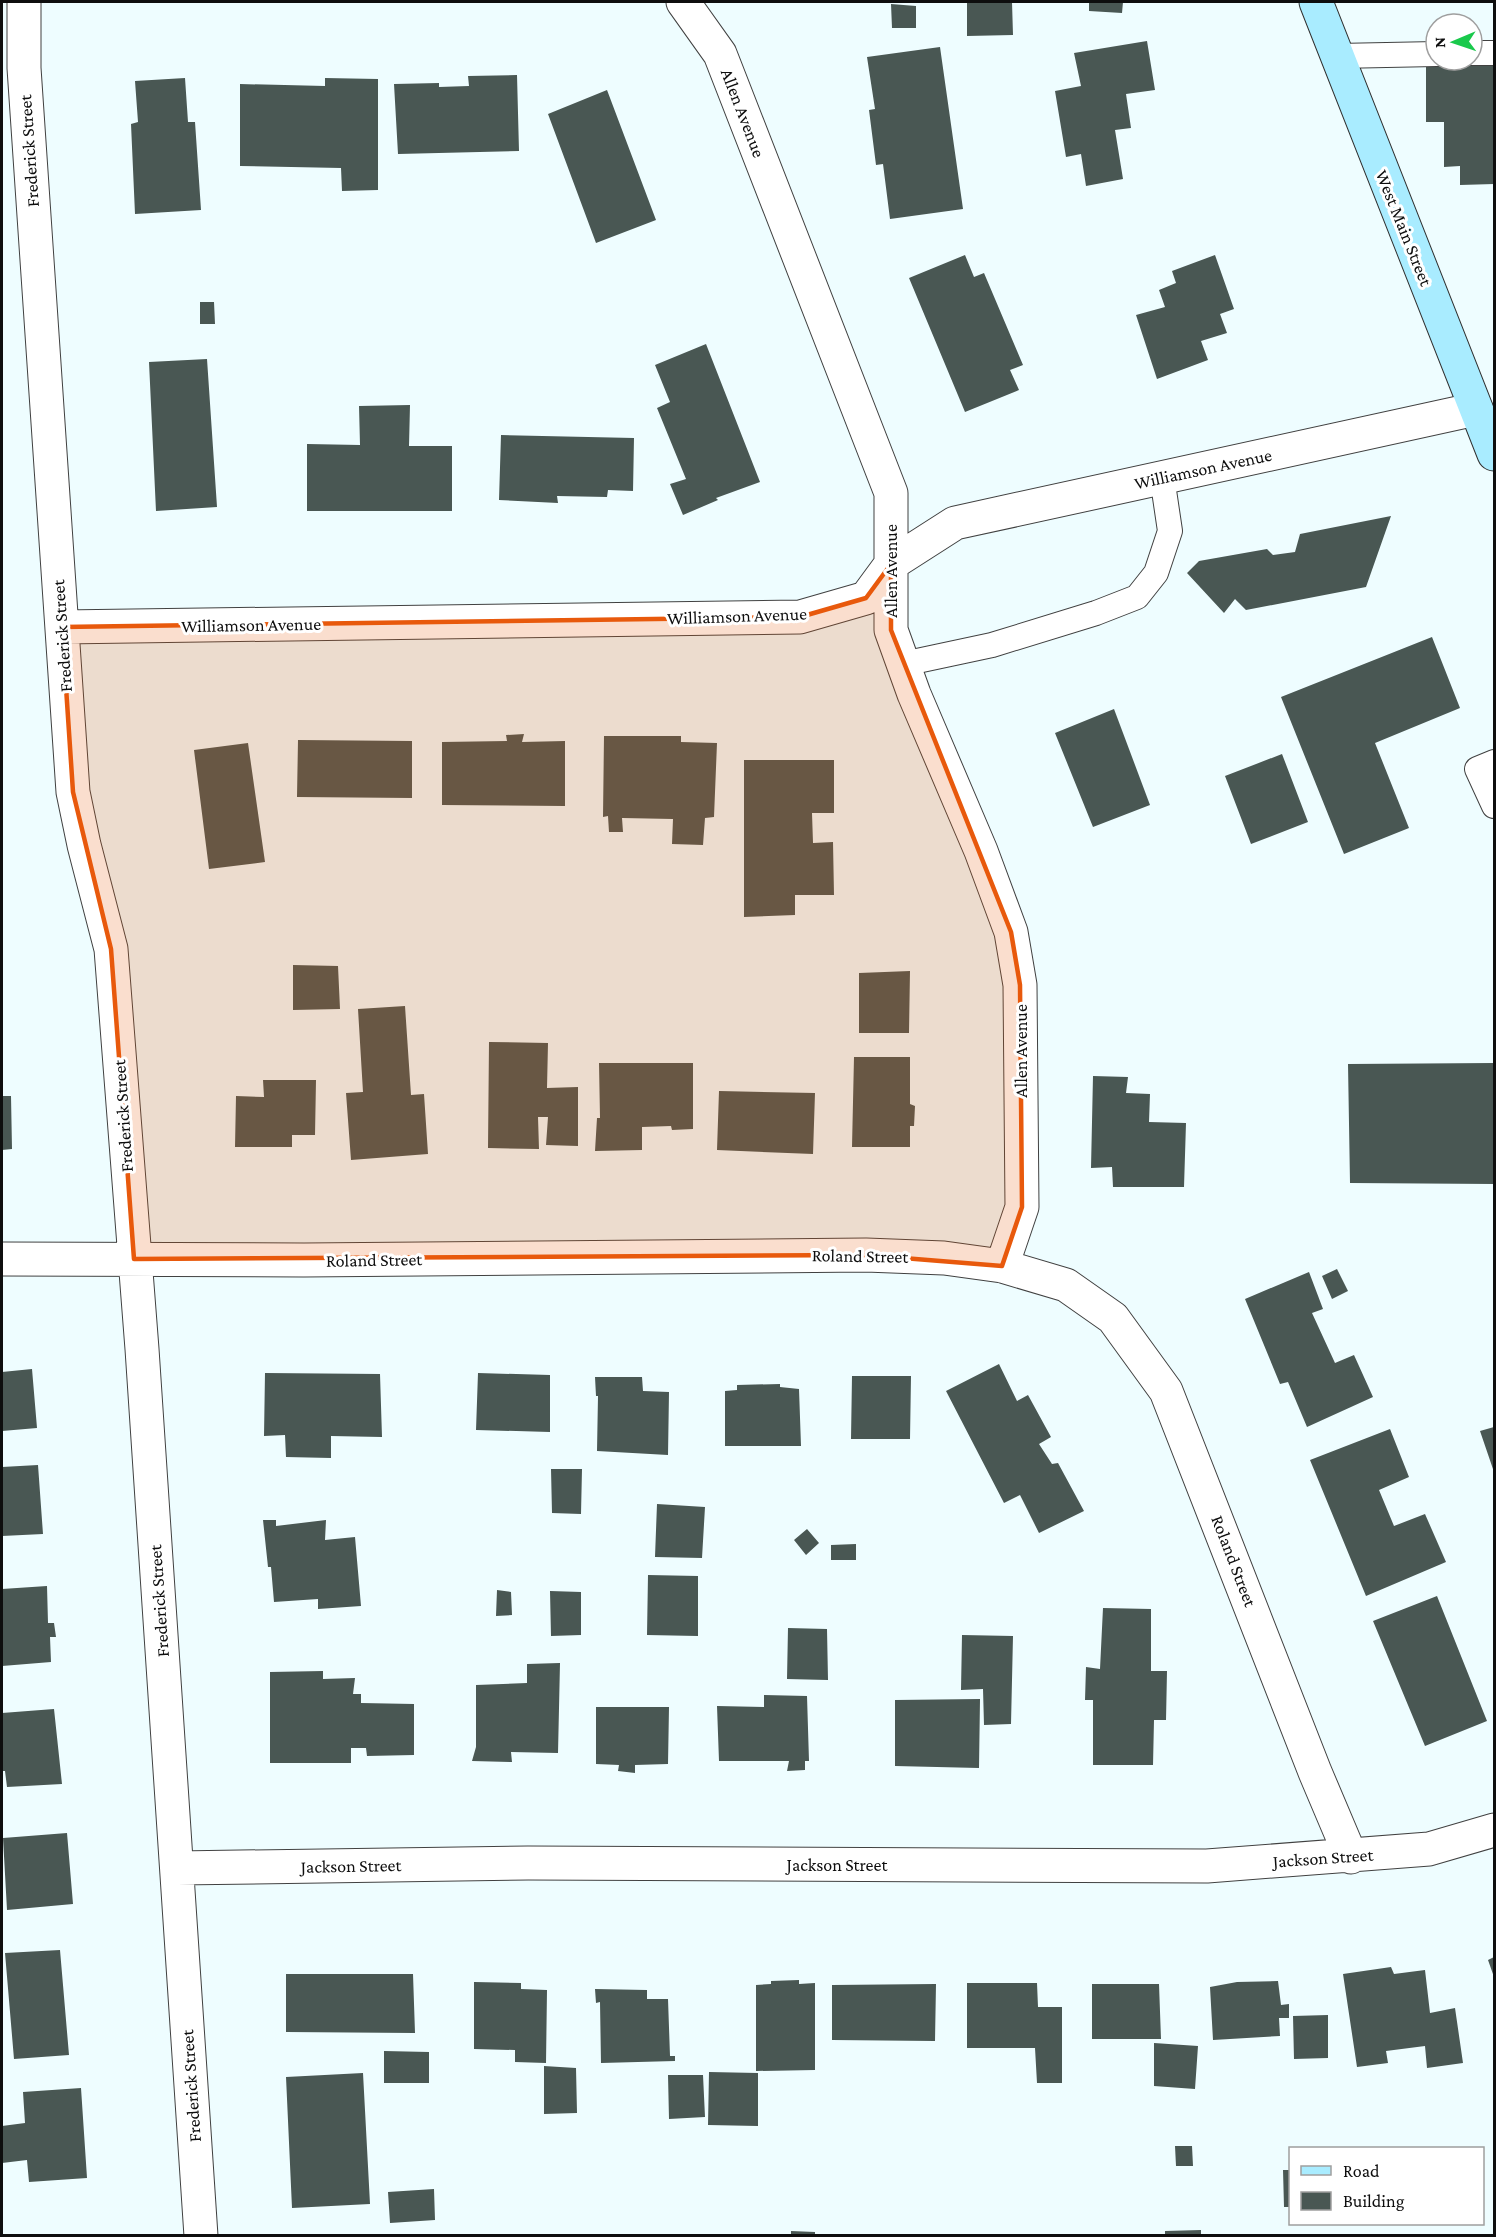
<svg xmlns="http://www.w3.org/2000/svg" width="1496" height="2237" viewBox="0 0 1496 2237" font-family="'Crimson Pro',serif">
	<style>
		.building { fill: #495753 }
		.lines { fill: none; stroke-linecap: round; stroke-linejoin: round }
		.lane-casing { stroke: #414141; stroke-width: 26 }
		.street-casing { stroke: #414141; stroke-width: 35 }
		.secondary-casing { stroke: #303030; stroke-width: 35 }
		.lane { stroke: #fff; stroke-width: 24 }
		.street { stroke: #fff; stroke-width: 33 }
		.secondary { stroke: #a9ecff; stroke-width: 33 }
		.marked { fill: #e8590c; fill-opacity: 0.2; stroke: #e8590c; stroke-width: 4.5; stroke-linejoin: round }
		.labels { text-anchor: middle; stroke-width: 6; stroke-linejoin: round; paint-order: stroke }
		.street-label { font-size: 18px; fill: #0e0e0e; stroke: #fff }
	</style>
	<rect width="100%" height="100%" fill="#eefdff"/>
	<path class="building" d="M967,2h45l1,33 -46,1z
		M1089,2h34l-1,11 -33,-2z
		M891,4l25,2v22h-24z
		M1147,41l8,49 -29,4 5,34 -16,2 8,49 -37,7 -5,-32 -15,3 -11,-66 26,-5 -7,-33z
		M940,47l23,162 -73,10 -7,-55 -7,1 -7,-55 6,-1 -8,-52z
		M1426,59h68v125l-34,1v-19l-16,1v-45h-18z
		M517,75l2,76 -121,3 -4,-70 45,-1v4l30,-1 -1,-10z
		M185,78l3,44h7l6,88 -66,4 -4,-90 7,-2 -3,-41z
		M325,78l53,1v111l-36,1 -1,-23 -101,-2v-82l85,2z
		M607,90l49,130 -60,23 -48,-129z
		M965,255l9,22 10,-4 39,92 -13,5 9,20 -54,22 -56,-134z
		M1215,255l19,54 -14,5 7,19 -26,8 7,19 -51,19 -21,-64 29,-8 -6,-17 17,-7 -4,-12z
		M200,302h14l1,22h-15z
		M706,344l54,138 -44,16 2,2 -35,15 -13,-31 16,-5 -29,-71 13,-6 -15,-37z
		M207,359l10,148 -61,4 -7,-149z
		M410,405l-1,41h43v65h-145v-67l53,1 -1,-39z
		M501,435l133,3 -1,53 -25,-1 -1,7 -50,-1 1,7 -59,-3z
		M1391,516l-25,71 -120,23 -11,-11 -11,14 -37,-40 12,-12 68,-12 6,6 22,-3 5,-18z
		M1432,637l28,71 -85,35 34,85 -65,26 -63,-157z
		M1114,709l36,96 -57,22 -38,-94z
		M524,734l-2,8 43,-1v65l-123,-1v-63l65,-1 -1,-6z
		M604,736h77v6l36,1 -3,74 -9,1 -2,27 -31,-1 1,-25 -51,-1 1,14h-14l-1,-16 -5,1z
		M298,740l114,1v57l-115,-1z
		M248,743l17,119 -56,7 -15,-119z
		M1282,754l26,68 -57,22 -26,-68z
		M744,760h90v53h-22l1,30 20,-1 1,53h-39v20l-51,2z
		M293,965l45,1 2,43 -47,1z
		M910,971l-1,62h-50v-60z
		M405,1006l6,89 13,-1 4,60 -77,6 -5,-67 17,-1 -5,-83z
		M489,1042l59,1 -1,45 31,-1v59l-32,-1 2,-28h-10l1,32 -51,-1z
		M854,1057h56v47l5,2 -1,20h-4v21h-58z
		M599,1063h94v66l-21,1 -1,-4 -29,1v23l-47,1 2,-33h3z
		M1494,1063v121l-144,-1 -2,-119z
		M1093,1076l35,1 -2,16 24,1 -1,28 37,1 -2,64h-71l-1,-20 -21,1z
		M263,1080h53l-1,55h-23v12h-57l1,-51 28,1z
		M719,1091l96,2 -2,61 -96,-4z
		M2,1096h9l1,53 -10,1z
		M1337,1269l11,22 -16,8 -10,-23z
		M1309,1272l14,37 -11,4 23,50 19,-8 19,42 -66,30 -19,-45 -8,2 -35,-85z
		M999,1364l18,37 11,-6 23,42 -12,7 13,20 6,-1 26,48 -45,22 -19,-38 -16,8 -58,-112z
		M32,1369l5,59 -35,3v-59z
		M265,1373l115,1 2,63 -51,-1v22l-45,-1 -1,-22 -21,1z
		M478,1373l72,2v57l-74,-2z
		M852,1376h59l-1,63h-59z
		M595,1377h47l1,14 26,1 -1,63 -71,-4 1,-55h-2z
		M780,1384v3l19,2 2,57h-76v-55l12,-1v-5z
		M1494,1427v45l-14,-41z
		M1390,1429l19,48 -30,13 15,36 31,-12 21,48 -80,34 -56,-136z
		M38,1465l5,69 -41,2v-69z
		M551,1469h31l-1,45 -29,-1z
		M657,1504l48,3 -3,51 -47,-1z
		M263,1520h13v6l50,-6 -1,20 30,-3 6,69 -43,3v-10l-44,3 -3,-35h-3z
		M807,1529l12,14 -13,12 -12,-15z
		M856,1544v16h-25v-15z
		M648,1575l50,1v60l-51,-1z
		M47,1586l1,37h6l2,14h-6l1,25 -49,4v-77z
		M497,1590l14,2 1,23 -16,1z
		M550,1591l31,1v43l-30,1z
		M1437,1596l50,125 -62,25 -52,-125z
		M1103,1608l48,1v62h16l-1,49h-12l-1,45h-60v-65h-8l1,-33 14,2z
		M788,1628l39,1 1,51 -41,-1z
		M962,1635l51,1 -2,88 -27,1 -1,-36 -22,1z
		M560,1663l-2,90 -47,-1 1,10 -40,-1 4,-14v-62l51,-2v-19z
		M323,1671v8l32,-1 -2,16h8v9l53,1v51l-47,1 -1,-8h-15v15h-81v-91z
		M764,1695l43,1 2,65h-4v9l-18,1 2,-10h-70l-2,-55 47,1z
		M980,1699l-1,69 -84,-2v-66z
		M596,1707h73l-1,57 -33,1v8l-17,-2 1,-6 -23,-1z
		M54,1709l8,75 -55,3 -2,-16h-3v-58z
		M67,1833l6,71 -66,6 -4,-72z
		M60,1950l9,105 -55,4 -9,-106z
		M1494,1957v20l-6,-17z
		M1391,1967l3,7 31,-4 5,43 25,-5 8,55 -36,5 -2,-22 -39,5 2,12 -31,4 -14,-93z
		M286,1974h127l2,59 -129,-1z
		M799,1980v4l16,-1v87l-59,1v-86l15,-1v-3z
		M1278,1981l3,24 8,-1v14h-10l1,18 -67,4 -3,-53 27,-5z
		M474,1982l47,1v6l26,1 -1,73 -31,-1v-12l-41,-1z
		M967,1983h70l1,24h24v76h-25l-2,-35h-68z
		M936,1984l-1,57 -103,-1v-55z
		M1092,1984h67l2,55h-69z
		M595,1989l52,1v9h21l2,57h5v5l-74,2 -1,-61 -4,1z
		M1328,2015v43l-34,1 -1,-43z
		M1154,2043l44,3 -3,43 -41,-3z
		M384,2051l45,1v31h-45z
		M544,2066l32,2 1,45 -33,1z
		M709,2072l49,1v53l-50,-1z
		M363,2073l7,131 -78,4 -6,-131z
		M668,2075h35l2,42 -36,2z
		M81,2088l6,90 -58,4 -2,-22 -25,3v-37l23,-3 -2,-31z
		M1175,2146h17l1,20h-17z
		M1283,2170h7v37h-6z
		M434,2189l1,31 -45,3 -2,-31z
		M1201,2230v6h-36v-5z
		M791,2231l24,1v4h-24z"/>
	<g class="lines">
		<g class="lane-casing">
			<path id="lane" d="M1472,53h22
				M1337,56l99,-2
				M903,664l89,-19 104,-32 41,-16 19,-24 14,-42 -8,-54
				M1494,762l-17,7 17,37"/>
		</g>
		<g class="street-casing">
			<path id="street" d="M24,2v66l49,724 11,53 27,104 31,400 59,887
				M683,2l37,52 171,439v137l23,64 67,157 30,81 9,53 2,222 -20,59
				M62,627l738,-10 66,-19 25,-34 64,-41 521,-114
				M2,1259l302,1 562,-5 78,3 58,8 64,19 47,33 53,73 149,381 36,85
				M177,1868l351,-5 679,3 222,-17 65,-19"/>
		</g>
		<g class="secondary-casing">
			<path id="secondary" d="M1316,2l178,452"/>
		</g>
		<use href="#lane" class="lane"/>
		<use href="#street" class="street"/>
		<use href="#secondary" class="secondary"/>
	</g>
	<path class="marked" d="M891,564v66l120,302 9,53 2,222 -20,59 -136,-11 -732,4 -23,-310 -38,-157 -11,-165 738,-10 66,-19z"/>
	<g class="labels">
		<g class="street-label">
			<text transform="translate(743 113) rotate(69)" y="6">Allen Avenue</text>
			<text transform="translate(29 151) rotate(-94)" y="6">Frederick Street</text>
			<text transform="translate(1404 228) rotate(68)" y="6">West Main Street</text>
			<text transform="translate(1203 469) rotate(-12)" y="6">Williamson Avenue</text>
			<text transform="translate(891 571) rotate(-90)" y="6">Allen Avenue</text>
			<text transform="translate(737 616) rotate(-2)" y="6">Williamson Avenue</text>
			<text transform="translate(251 625) rotate(-1)" y="6">Williamson Avenue</text>
			<text transform="translate(62 636) rotate(-94)" y="6">Frederick Street</text>
			<text transform="translate(1021 1051) rotate(-90)" y="6">Allen Avenue</text>
			<text transform="translate(123 1116) rotate(-94)" y="6">Frederick Street</text>
			<text transform="translate(860 1256) rotate(1)" y="6">Roland Street</text>
			<text transform="translate(374 1260) rotate(-1)" y="6">Roland Street</text>
			<text transform="translate(1234 1561) rotate(69)" y="6">Roland Street</text>
			<text transform="translate(159 1601) rotate(-94)" y="6">Frederick Street</text>
			<text transform="translate(1323 1858) rotate(-4)" y="6">Jackson Street</text>
			<text x="837" y="1871">Jackson Street</text>
			<text transform="translate(351 1866) rotate(-1)" y="6">Jackson Street</text>
			<text transform="translate(191 2086) rotate(-94)" y="6">Frederick Street</text>
		</g>
	</g>
	<rect width="1496" height="2237" fill="none" stroke="#0e0e0e" stroke-width="6"/>
	<rect x="1289" y="2147" width="195" height="78" fill="#ffffff" stroke="#9f9f9f" stroke-width="1.5"/>
	<rect x="1301" y="2166" width="30" height="9" fill="#a9ecff" stroke="#9f9f9f" stroke-width="1.5"/>
	<text x="1343" y="2177" font-size="18" fill="#0e0e0e">Road</text>
	<rect x="1301" y="2192" width="30" height="18" fill="#495753" stroke="#9f9f9f" stroke-width="1.5"/>
	<text x="1343" y="2207" font-size="18" fill="#0e0e0e">Building</text>
	<g transform="translate(1454 42) rotate(268)"><circle r="28" fill="#ffffff" stroke="#9f9f9f" stroke-width="1.5"/>
	<path d="M0-4.5L10 22L0 15L-10 22Z" fill="#1ac94c"/>
	<text y="-9" font-size="16" font-weight="bold" text-anchor="middle" fill="#0e0e0e">N</text>
	</g>
</svg>
